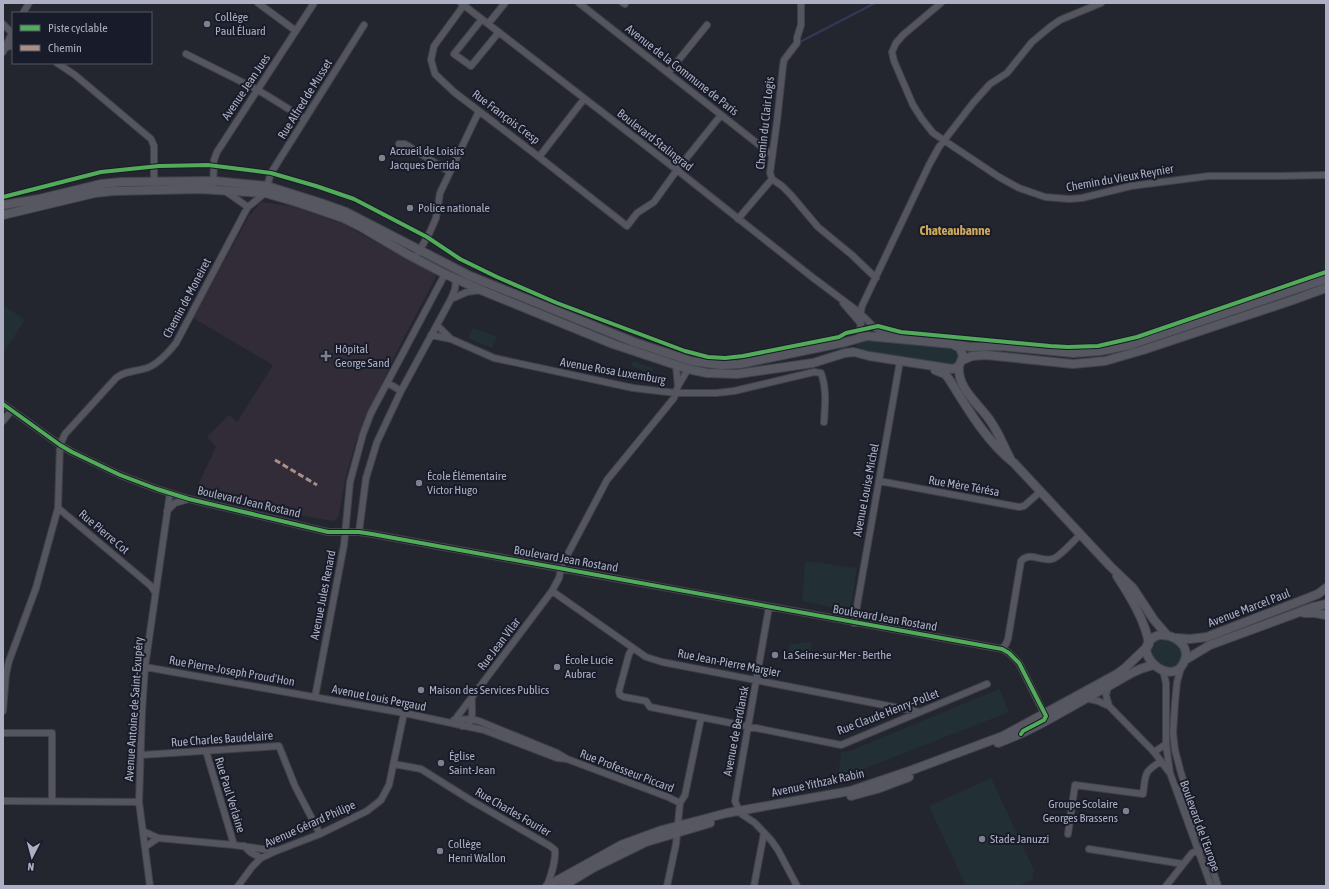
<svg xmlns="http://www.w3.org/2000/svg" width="1329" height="889" viewBox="0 0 1329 889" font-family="'Asap Condensed',sans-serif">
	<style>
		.medical { fill: #312c38 }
		.green { fill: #222f35 }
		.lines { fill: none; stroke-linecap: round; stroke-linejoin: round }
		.stream { stroke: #323858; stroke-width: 2 }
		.minor-casing { stroke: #404149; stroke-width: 8 }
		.major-casing { stroke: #41434c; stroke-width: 10 }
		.minor { stroke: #54555e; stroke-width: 6 }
		.major { stroke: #565760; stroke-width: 8 }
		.quiet { stroke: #ac8f84; stroke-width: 3; stroke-dasharray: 6 3; stroke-linecap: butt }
		.cycleway-casing { stroke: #181b29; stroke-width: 6 }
		.cycleway { stroke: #51ab58; stroke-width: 4 }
		.poi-dot { fill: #7c808f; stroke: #181b29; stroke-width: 1.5 }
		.labels { text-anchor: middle; stroke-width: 4; stroke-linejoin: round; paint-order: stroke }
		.poi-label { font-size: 12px; fill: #acb0c2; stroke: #181b29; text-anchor: start }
		.street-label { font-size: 12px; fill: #acb0c2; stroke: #181b29 }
		.neighbourhood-label { font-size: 13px; font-weight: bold; fill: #cea95b; stroke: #181b29 }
	</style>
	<rect width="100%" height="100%" fill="#24262f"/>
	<path class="medical" d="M261,202l30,4 52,18 92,50 1,3 -36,68 -39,83 -6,16 -10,36 -6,34 -1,4 -5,3 -56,-10 -81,-22 20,-42 -9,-10 22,-22 8,7 36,-57 -80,-47 56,-102z"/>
	<path class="green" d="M3,305l22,15 -22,33z
		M473,328l24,9 -5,11 -24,-10z
		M859,339l98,6 6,15 -16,8 -89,-18 -2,-4z
		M633,361l20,7 -2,5 -20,-7z
		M805,561l52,7 -7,43 -48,-10z
		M1159,635l25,11 -3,22h-23l-10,-22z
		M811,642l1,20 -23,-5v-12z
		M999,689l10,23 -171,67 3,-27 9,-1z
		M991,778l44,94 -3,2 2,5 -16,7h-52l-37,-80z"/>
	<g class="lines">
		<path class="stream" d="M798,43l77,-40"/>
		<g class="minor-casing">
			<path id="minor" d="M258,3l38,28
				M461,3l216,167 135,107 48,36 14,14 7,5 15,3
				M579,3l193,152
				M623,3l2,1
				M801,3v22l-4,13v5l-13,17 -1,6 -6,55 -7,52 2,6 10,7 9,9 27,32 34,28 24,23
				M941,3l-38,32 -7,8 -4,9 2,9 19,44 9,14 11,14 66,44 20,11 26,9 24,2 13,-1 49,-12 78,-10h71l46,-1
				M464,5l-30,41 -3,14 4,14 19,18 85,65 88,69 10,-13 17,-11 23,-32 44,-55
				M23,13l6,-10
				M482,19l-28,35 17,12 28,-34
				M3,24l10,10
				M488,24l17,-21
				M5,48l8,-3
				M3,52l9,-19
				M186,54l72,36 47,29
				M57,63l18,12 76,64 3,7v40
				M668,73l39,-48
				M399,144h6l45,28
				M539,157l45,-58
				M267,186l4,-13 93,-148
				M213,189l1,-29 3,-8 97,-149
				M225,191l23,16
				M738,219l34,-40
				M415,258l14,-24 7,-16 4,-25 39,-82
				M451,299l4,-10 1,-10
				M843,303l18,21
				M437,325l14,14
				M431,335l20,4 43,19 139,30 43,5h40l18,-2 80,-19 7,1c6,16 4,33 3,49
				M859,339c3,-11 0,-22 3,-33l67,-141 10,-18 34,-44 17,-19 17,-11 25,-31 18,-15 10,-7 41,-17
				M388,383l13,8
				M678,386l10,-17
				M3,404l57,41 12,7 48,23 37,14 32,10 139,33h31l13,2 630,115 7,4 10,10 27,54
				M3,421l9,-11
				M879,481l140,26 5,-1 16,-14
				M58,508l93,78 4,6
				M167,511l8,-8 14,-4
				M359,532l7,-54 11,-36 24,-51 50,-92 16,-7 14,-2
				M552,591l94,66 16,5 258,50
				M769,607l-34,194 5,12 15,10 16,17 7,10 19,36
				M854,623l46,-262
				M633,648l-4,6 -10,37 1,4 4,2 22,4 4,6 5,1 186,37 146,-61
				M1002,649l4,-5 2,-5 13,-78c9,-10 20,1 31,-2 7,-1 22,-19 29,-25
				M145,667l259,46 80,17 73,28 10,1
				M1181,668l-4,14 -2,21 -2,30 2,17 6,23 37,113
				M1163,670l3,13v61l4,29 41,113
				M1108,687l-2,8 3,11
				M315,697l29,-152 6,-63 13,-48 8,-21 74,-139
				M1085,698l13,3 11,5 45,46 15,20
				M3,711l3,-37 3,-13 27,-73 22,-80 2,-63 5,-11 51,-56c10,-8 19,-6 31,-10 11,-4 21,-15 29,-25l69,-131 3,-5 17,-14
				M454,720l18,-1 7,2 78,32 10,6 101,38 12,6
				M470,722c4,-6 1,-16 2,-24
				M462,726l-4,-3 -1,-6 95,-126 7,-13 3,-13 45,-85 67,-82 4,-12 -2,-20
				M3,733h49v67
				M206,751l28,94
				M1154,752l12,-8
				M141,755l138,-9 16,40 25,48
				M394,764l27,5 51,32 78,45 5,4c1,12 -4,25 -8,36
				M1179,788l16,43 5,4
				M3,801l136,1
				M143,831l15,7 76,7 42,6
				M1068,834l7,-49 68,9c3,-21 0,-21 18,-33
				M244,846l6,6 11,6
				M145,847l13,-9
				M1089,849l94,15
				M150,886l-11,-84 3,-91 3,-44 25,-174
				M238,886l14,-19 9,-9 15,-7 44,-17 47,-23 14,-11 8,-15 15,-72
				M667,886l9,-42 4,-41 5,-8 16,-77
				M754,886l10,-53
				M1166,886l26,-33 8,-3"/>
		</g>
		<g class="major-casing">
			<path id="major" d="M3,205l36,-6 62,-15 21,-2 92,-1 53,5 54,17 25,9 124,64 164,66 57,19 30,4 19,-1 106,-22 21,-6 85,8 8,4 3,8 -4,10 -6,3 -84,-13 -15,-4 -9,1 -32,10 -76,11 -30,-1 -19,-4 -75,-25 -132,-54 -36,-16 -38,-20 -46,-27 -18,-9 -47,-16 -31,-9 -65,-4 -87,2 -18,2 -92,22
				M957,345l14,2 30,-1 72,7 27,-2 30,-6 196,-66
				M963,360l9,-4 14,-1 87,9 32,-3 38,-11 150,-50 33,-12
				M959,366c-2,22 18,36 30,53 9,12 14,26 21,39
				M935,370l10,4 4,5c19,30 37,62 65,84l96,103 23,22 21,32 13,15
				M1117,576c13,20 28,44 32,68
				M1304,613h11l11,2
				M1159,635c16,-1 34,12 24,29 -14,25 -58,-17 -24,-29z
				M1177,638l13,1 17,-2 101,-39 10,-4 8,-6
				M1185,660l25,-15 103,-38 13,-3
				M998,743c39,-14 73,-37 109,-56 15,-8 30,-19 47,-22
				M851,796l26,-7 32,-12
				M547,886l74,-41 41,-15 65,-17 123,-22 62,-21 91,-34 114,-62 8,-6 23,-22
				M563,886l30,-18 53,-26 64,-19"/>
		</g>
		<use href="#minor" class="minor"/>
		<use href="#major" class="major"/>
		<path class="quiet" d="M275,460l42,25"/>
		<g class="cycleway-casing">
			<path id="cycleway" d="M3,197l98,-25 58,-6 49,-1 63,8 45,13 38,13 73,38 33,22 37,18 60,26 128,48 23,6 17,1 18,-2 96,-19 7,-4 32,-7 23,6 149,14 18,1 30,-1 39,-9 189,-65
				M3,404l57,41 12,7 48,23 37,14 32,10 139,33h31l13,2 630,115 7,4 10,10 27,53 -2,4 -21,11 -2,3"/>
		</g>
		<use href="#cycleway" class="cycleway"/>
	</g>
	<g class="poi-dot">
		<circle cx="207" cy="24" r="4"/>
		<circle cx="382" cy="158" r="4"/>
		<circle cx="410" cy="208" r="4"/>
		<path d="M324 350h4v4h4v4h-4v4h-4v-4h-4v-4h4z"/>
		<circle cx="419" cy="483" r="4"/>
		<circle cx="775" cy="655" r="4"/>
		<circle cx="557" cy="667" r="4"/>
		<circle cx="421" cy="690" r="4"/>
		<circle cx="441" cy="763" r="4"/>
		<circle cx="1126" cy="811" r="4"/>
		<circle cx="982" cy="839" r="4"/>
		<circle cx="440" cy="851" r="4"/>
	</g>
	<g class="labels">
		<g class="poi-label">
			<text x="215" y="21">Collège<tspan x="215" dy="14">Paul Éluard</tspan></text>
			<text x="390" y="155">Accueil de Loisirs<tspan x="390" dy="14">Jacques Derrida</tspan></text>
			<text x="418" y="212">Police nationale</text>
			<text x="335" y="353">Hôpital<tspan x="335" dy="14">George Sand</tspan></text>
			<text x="427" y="480">École Élémentaire<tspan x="427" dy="14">Victor Hugo</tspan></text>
			<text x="783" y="659">La Seine-sur-Mer - Berthe</text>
			<text x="565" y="664">École Lucie<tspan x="565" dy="14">Aubrac</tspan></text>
			<text x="429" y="694">Maison des Services Publics</text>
			<text x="449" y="760">Église<tspan x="449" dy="14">Saint-Jean</tspan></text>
			<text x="1118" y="808" text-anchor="end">Groupe Scolaire<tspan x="1118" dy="14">Georges Brassens</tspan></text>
			<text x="990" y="843">Stade Januzzi</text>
			<text x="448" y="848">Collège<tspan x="448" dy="14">Henri Wallon</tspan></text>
		</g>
		<g class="street-label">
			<text transform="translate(682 70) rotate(38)" y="4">Avenue de la Commune de Paris</text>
			<text transform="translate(246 87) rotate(-56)" y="4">Avenue Jean Jues</text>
			<text transform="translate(305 99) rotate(-58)" y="4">Rue Alfred de Musset</text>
			<text transform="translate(506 117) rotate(37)" y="4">Rue François Cresp</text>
			<text transform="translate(765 123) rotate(-84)" y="4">Chemin du Clair Logis</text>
			<text transform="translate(655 140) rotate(38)" y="4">Boulevard Stalingrad</text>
			<text transform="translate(1120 178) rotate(-10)" y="4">Chemin du Vieux Reynier</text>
			<text transform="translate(187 298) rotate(-62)" y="4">Chemin de Moneiret</text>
			<text transform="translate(613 371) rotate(10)" y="4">Avenue Rosa Luxemburg</text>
			<text transform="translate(964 486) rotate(10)" y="4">Rue Mère Térésa</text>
			<text transform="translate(866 490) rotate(-79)" y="4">Avenue Louise Michel</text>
			<text transform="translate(249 502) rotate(13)" y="4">Boulevard Jean Rostand</text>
			<text transform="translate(104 532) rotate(40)" y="4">Rue Pierre Cot</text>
			<text transform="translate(566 559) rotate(10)" y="4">Boulevard Jean Rostand</text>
			<text transform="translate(323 595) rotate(-79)" y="4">Avenue Jules Renard</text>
			<text transform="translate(1249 608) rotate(-21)" y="4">Avenue Marcel Paul</text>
			<text transform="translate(885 618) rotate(10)" y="4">Boulevard Jean Rostand</text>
			<text transform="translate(499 644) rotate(-53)" y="4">Rue Jean Vilar</text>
			<text transform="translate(729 663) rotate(11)" y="4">Rue Jean-Pierre Margier</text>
			<text transform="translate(232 671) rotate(10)" y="4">Rue Pierre-Joseph Proud'Hon</text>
			<text transform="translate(379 698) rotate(11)" y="4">Avenue Louis Pergaud</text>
			<text transform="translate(134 709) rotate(-86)" y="4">Avenue Antoine de Saint-Exupéry</text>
			<text transform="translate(888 712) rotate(-21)" y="4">Rue Claude Henry-Pollet</text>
			<text transform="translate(736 731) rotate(-79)" y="4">Avenue de Berdiansk</text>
			<text transform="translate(222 739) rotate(-4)" y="4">Rue Charles Baudelaire</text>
			<text transform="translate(627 771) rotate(21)" y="4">Rue Professeur Piccard</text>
			<text transform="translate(818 783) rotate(-12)" y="4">Avenue Yithzak Rabin</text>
			<text transform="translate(230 795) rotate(73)" y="4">Rue Paul Verlaine</text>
			<text transform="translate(513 812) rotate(30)" y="4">Rue Charles Fourier</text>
			<text transform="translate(310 824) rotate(-24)" y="4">Avenue Gérard Philipe</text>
			<text transform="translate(1200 826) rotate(70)" y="4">Boulevard de l'Europe</text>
		</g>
		<g class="neighbourhood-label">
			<text x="955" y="235">Chateaubanne</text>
		</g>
	</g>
	<rect width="1329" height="889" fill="none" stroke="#acb0c2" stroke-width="8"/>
	<rect x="12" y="12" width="140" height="52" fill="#181b29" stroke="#535766"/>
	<rect x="20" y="25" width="20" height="6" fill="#51ab58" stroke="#535766"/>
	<text x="48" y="32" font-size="12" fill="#acb0c2">Piste cyclable</text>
	<rect x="20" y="45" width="20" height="6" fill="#ac8f84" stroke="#535766"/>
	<text x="48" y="52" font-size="12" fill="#acb0c2">Chemin</text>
	<g transform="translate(32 857) rotate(186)" stroke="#181b29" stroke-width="3" paint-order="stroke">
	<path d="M0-3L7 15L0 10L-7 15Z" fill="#acb0c2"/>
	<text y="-6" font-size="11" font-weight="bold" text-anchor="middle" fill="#acb0c2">N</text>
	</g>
</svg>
